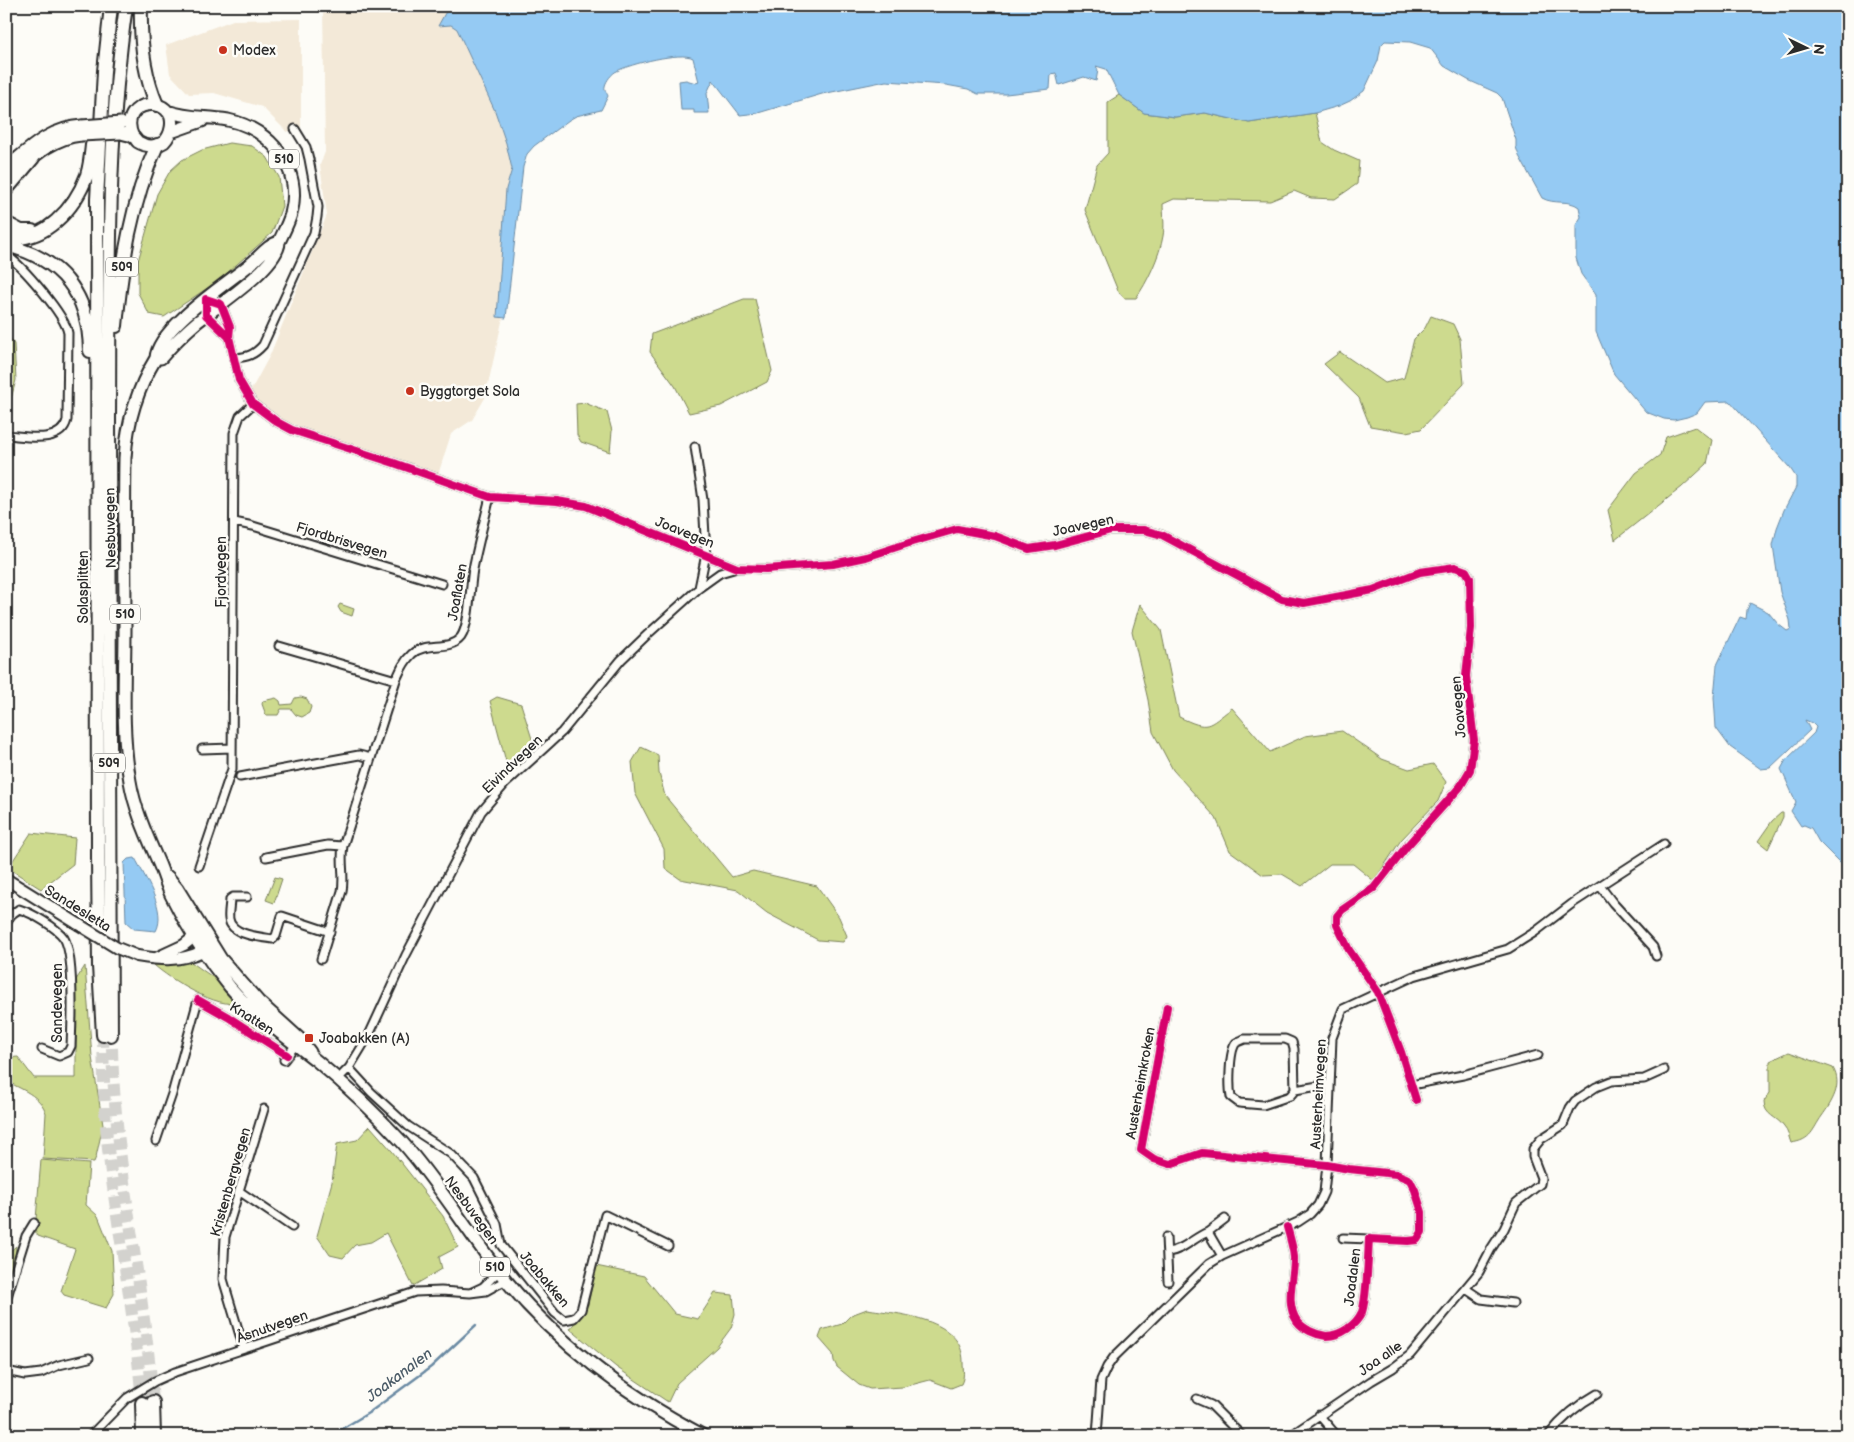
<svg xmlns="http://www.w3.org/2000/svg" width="1854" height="1442" viewBox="0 0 1854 1442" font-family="'Balsamiq Sans',sans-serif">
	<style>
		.built { fill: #f3e9d8 }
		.green { fill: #cdda8e; stroke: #7c825c }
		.water { fill: #95caf3; stroke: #6b8aa3 }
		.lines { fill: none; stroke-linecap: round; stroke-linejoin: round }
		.stream { stroke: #6b8aa3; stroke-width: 2.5 }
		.highway-tunnel { stroke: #d3d2ce; stroke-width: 12; stroke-dasharray: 12 6; stroke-linecap: butt }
		.street-casing { stroke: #2b2b2b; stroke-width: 11 }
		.secondary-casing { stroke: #2b2b2b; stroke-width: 14 }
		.primary-casing { stroke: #2b2b2b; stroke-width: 15 }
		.highway-casing { stroke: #2b2b2b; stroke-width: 16 }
		.street { stroke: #fdfcf7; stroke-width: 7 }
		.secondary { stroke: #fdfcf7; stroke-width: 10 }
		.primary { stroke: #fdfcf7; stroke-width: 11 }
		.highway { stroke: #fdfcf7; stroke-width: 12 }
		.secondary-bridge-casing { stroke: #2b2b2b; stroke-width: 14; stroke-linecap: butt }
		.primary-bridge-casing { stroke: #2b2b2b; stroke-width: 15; stroke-linecap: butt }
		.secondary-bridge { stroke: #fdfcf7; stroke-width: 10 }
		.primary-bridge { stroke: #fdfcf7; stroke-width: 11 }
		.cycleway-casing { stroke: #fdfcf7; stroke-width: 11 }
		.cycleway { stroke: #d6006c; stroke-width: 8 }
		.poi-dot { fill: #c8321e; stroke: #fdfcf7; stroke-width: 2 }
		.labels { text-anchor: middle; stroke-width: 5; stroke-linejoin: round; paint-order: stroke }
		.shield { fill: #fdfcf7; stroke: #6a6a68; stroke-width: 1 }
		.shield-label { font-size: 12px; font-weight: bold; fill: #2b2b2b }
		.poi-label { font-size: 14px; fill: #2b2b2b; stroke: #fdfcf7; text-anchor: start }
		.street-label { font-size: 14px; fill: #2b2b2b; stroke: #fdfcf7 }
		.water-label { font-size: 15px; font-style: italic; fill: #4b5b67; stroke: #fdfcf7 }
	</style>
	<rect width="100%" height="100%" fill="#fdfcf7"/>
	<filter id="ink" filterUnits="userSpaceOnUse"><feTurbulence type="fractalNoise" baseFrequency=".02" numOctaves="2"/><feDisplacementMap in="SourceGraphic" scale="10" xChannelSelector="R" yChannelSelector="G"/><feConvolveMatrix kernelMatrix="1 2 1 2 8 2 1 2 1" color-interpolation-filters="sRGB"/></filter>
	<g filter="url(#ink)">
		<path class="built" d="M323,6h126l-10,20 12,-1 6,4 38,82 11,32 6,26 -6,20 -7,101 -1,27h5l-18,81 -13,22 -21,14 -14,44 -194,-73 27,-50 57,-140 -7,-50 5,-13z
			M301,19v108l-14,5 -25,-25 -48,-14 -25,1 -19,-20 -4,-29 67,-25z"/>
		<path class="green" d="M1119,95l25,18 31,4 30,-4 44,10 66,-10 7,29 12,8 25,11 -2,23 -22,15 -24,-1 -17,-7 -24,10 -96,-2 -11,5c0,10 2,22 0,32 -3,19 -16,47 -27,62h-12l-6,-7 -33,-81 12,-45 11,-12v-51z
			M229,143l23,3 15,11 12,20 3,29 -10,27 -54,48 -54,36 -15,-3 -11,-21v-32l19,-67 13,-23 12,-11 20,-10z
			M744,299h11l17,72 -5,11 -46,24 -32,7 -14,-27 -25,-34 2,-18z
			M1431,316l22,8 7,15 4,45 -43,45 -15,3 -36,-6 -11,-28 -35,-34 16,-12 45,31 19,-5 10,-39 11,-11z
			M6,332l8,12 2,36 -7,26 -3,2z
			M585,403l22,9 5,19 -2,21 -29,-10 -4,-7 -1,-31z
			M1695,427l17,13 -5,24 -25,23 -67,53 -7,-30 28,-37 24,-18 6,-18z
			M340,604l14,5 -2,7 -11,-4 -3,-5z
			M1140,604l21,26 18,87c30,14 28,10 53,-9l38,44 35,-16 37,-5 40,28 27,10 24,-5 13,18 -8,19 -37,39 -27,41 -21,-17h-23l-28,22 -20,-12 -19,1 -33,-24 -14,-33 -43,-48 -20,-38 -5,-32 -16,-69z
			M301,697l6,2 4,8 -2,6 -7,4 -6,-2 -5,-6h-10l-3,6h-12l-4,-11 1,-3 13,-3 4,3 1,4 11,-1 3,-6z
			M497,697l24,7 12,38 -3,15 -21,16 -19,-72z
			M641,747l17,8 1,18 6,23 67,81 21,-6 64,15 22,31 8,19 -4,6 -25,-2 -51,-27 -29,-23 -58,-11 -15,-11 -1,-19 -29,-56 -3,-31z
			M1781,813h2v4l-15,32 -10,-8 14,-20z
			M31,833l44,5 -2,26 -32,25 -33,-21z
			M275,877l7,2 -8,24 -8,-3z
			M191,962l30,21 18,19c-19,9 -71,-24 -85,-37h15z
			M85,966l7,91 11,68 -7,32 -2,5 -51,-3 3,-46c-5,-17 -25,-24 -40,-32v-23l12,-1 16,21h42v-63l-2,-32z
			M236,1018l12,2 8,6 -1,2 4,4 2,-2 14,13z
			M1789,1052l44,16c10,17 -1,34 -11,48 -10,14 -10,24 -31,27 -2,-5 -3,-12 -7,-16 -7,-11 -20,-11 -20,-26l6,-8v-32z
			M370,1126l22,25 51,65 15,31 -19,10 3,12 -29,17 -27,-53 -15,9 -16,3 -12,13 -13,-3 -13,-19 15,-54 5,-38 20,-4z
			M41,1160l48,4 -3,41 12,11 14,35 2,43 -8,14 -42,-13 -3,-4 14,-42 -37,-13 -3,-5z
			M16,1246l-2,23 -8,24v-38z
			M596,1266l48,10 31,38 23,5 17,-26 18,2 2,19 -4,14 -14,19 -40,36 -9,19 -52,-35 -46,-38 18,-24z
			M867,1309c32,5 96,9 96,53 0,9 2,14 -2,22l-10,4 -21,-8 -27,7 -33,2 -11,-4 -22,-18 -3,-6 -1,-7 -14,-16 3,-8 20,-6 9,-9z"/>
		<path class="water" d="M449,6h1399v865l-29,-29 -8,-14 -7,-3 -3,1 -10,-15 5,-9 -15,-33 5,-9 28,-27 2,-6 -4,-4 -7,-3 5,10 -40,38 -9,1 -31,-22 -14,-19 -2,-31 3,-32 23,-48 6,2 1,-9 3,-7 18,9 10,12 9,7 4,-2 -1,-9 -10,-28 -7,-47 4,-17 7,-18 12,-23v-10l-6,-9 -60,-67 -25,1 -8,11 -10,4 -13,3 -10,-1 -18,-7 -32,-38 -18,-42v-37l-15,-21 -5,-16v-33l5,-8 -2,-10c-10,-8 -25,-2 -37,-9l-23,-42 -3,-9v-7l-14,-42 -5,-5 -29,-13 -24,-14 -14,-18 -20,-6 -25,-1 -4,4 -3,16 -14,30 -14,10 -11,5 -24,7 -66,10 -44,-10 -30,4 -31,-4 -25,-18 -13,-26 -10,-3 2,4 -2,11 -12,-4 -25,8 -3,-12 -5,1 -1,15 -44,5h-28l-10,-5 -22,-4 -60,-4 -64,13 -64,19 -18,2 -27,-35 -6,13 2,20h-15v-3h-13l-2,-29 7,-1 10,3 3,-1 -6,-24c-12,-7 -63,6 -76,13 -5,2 -11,10 -12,15 -1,4 2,7 3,10l-7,14 -25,6 -7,4 -35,26 -7,8 -4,13 -17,151 -9,-1 9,-128 6,-20 -6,-26 -11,-32 -38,-82 -6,-4 -13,1z
			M135,858c10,19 32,53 21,73l-22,-2 -8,-7 -2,-59 4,-4z"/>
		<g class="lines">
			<path class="stream" d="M330,1436l40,-24 61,-45 45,-42"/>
			<path class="highway-tunnel" d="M103,1035c1,43 1,87 7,130 10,80 26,158 32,238
				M112,1048c3,119 32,236 41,354"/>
			<g class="street-casing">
				<path id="street" d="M6,255c16,10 59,60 62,78l-1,87c-6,25 -42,16 -61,15
					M229,337l-23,-22v-16l15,5 9,23 -1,10 10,43 14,24 24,18 15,8 102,33 96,34 67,4 29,5 151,62 29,1 67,-5 33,-7 46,-15 45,-13 38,7 34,13 26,-4 56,-15h33l18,5 120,64 22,4 69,-13 47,-18 35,-5 11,4 4,7 1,50 -5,48 8,64 -4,30 -10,17 -53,59 -33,42 -32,22 -5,6v9l12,25 29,42 23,60 15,48
					M234,358c14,-1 20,-3 29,-13l51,-112 3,-16 1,-10 -9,-48 -3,-12 -11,-18
					M695,447l8,53 3,54 -7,34
					M234,522l19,4 189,58
					M279,646l117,34
					M202,749l30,-1
					M240,777l119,-22 12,3
					M266,857l62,-12 15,1
					M199,866l33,-97 2,-336 6,-17 13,-12
					M1600,886l13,17 40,44 3,9
					M247,897h-14l-3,2c0,6 -2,14 -1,20 2,16 31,18 44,20l3,-3 6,-20 48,16
					M6,922l6,-8 7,-5c13,4 37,18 45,29 11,18 8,85 7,108l-3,6 -9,4 -17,-7
					M321,959l21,-68c3,-15 -2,-29 1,-45l53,-166c4,-9 8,-19 16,-26 14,-13 37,-2 49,-17 9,-13 9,-52 12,-68 5,-24 11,-48 17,-72
					M1167,1007l-26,143 13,9 16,5 32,-11 125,12 22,4 47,5 10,4 4,2 5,10 7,22v20l-5,8 -9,1 -39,-2c-1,17 -2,58 -7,73 -6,13 -21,24 -36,24 -10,-1 -23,-7 -29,-15 -13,-19 -2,-44 -3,-64 -1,-10 -4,-20 -7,-30
					M1244,1039h41l7,3 2,7 1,41 -5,6 -27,9 -24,-2 -8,-6c-2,-11 -2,-46 5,-54 1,-1 7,-3 8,-4z
					M284,1060l14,-18
					M349,1068l22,24 37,34 43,28 23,24 23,46 4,21 54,68 9,7 10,-2 7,-8 24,-95 63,31
					M337,1080l12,-12 20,-33 37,-80 75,-143 24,-28 57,-52 59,-72 27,-26 51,-46 21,-15 17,-5
					M1411,1085l52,-10 75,-20
					M1295,1090l35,-6
					M156,1141l16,-47 26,-94 30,17 59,38
					M239,1191l53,36
					M1208,1232l17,-13
					M1166,1237l2,44
					M1343,1238l26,1
					M1168,1252c16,-2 25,-14 40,-20l14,24
					M499,1271l-16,16 -13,6 16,-2 20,-11
					M1466,1289l15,10 32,4
					M6,1300l20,-64 8,-13
					M244,1349l-21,-70 2,-42 39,-128
					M6,1371l19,4 16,-2 18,-8 30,-7
					M1197,1399l14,6 31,31
					M1319,1415l18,21
					M90,1436l37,-38 28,-17 20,-9 240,-80 26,-1 29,2
					M1097,1436l4,-56 6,-13 7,-10 95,-93 13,-8 76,-34 12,-8 8,-9 6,-13 3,-27 5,-127 11,-29 71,-33 94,-27 27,-17 38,-29 91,-59
					M1290,1436l81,-55 22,-13 17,-13 69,-83 12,-23 13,-20 12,-26 24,-19 1,-6 -8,-21v-8l8,-10 22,-14 7,-17 5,-7 21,-14 15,-6 33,-2 20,-9
					M1548,1436c15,-19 29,-31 49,-42"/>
			</g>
			<g class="secondary-casing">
				<path id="secondary" d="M6,879l72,45
					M137,956c25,4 42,6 66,-5l4,-13 -13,-1 -10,8 -28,13"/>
			</g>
			<g class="primary-casing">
				<path id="primary" d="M171,132l31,-11
					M121,133c4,1 8,2 11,3 4,2 3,3 6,6 8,5 18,5 26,0 4,-4 6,-8 7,-14 7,-35 -56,-30 -38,9
					M6,168c24,-20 44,-40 76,-42
					M6,180c23,-19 44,-42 75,-45
					M279,242c0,24 -63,65 -82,80 -13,11 -25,23 -36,36h-5c-19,31 -29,64 -31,100 -1,57 0,114 0,171 0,50 -4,102 5,152 5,30 18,57 30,85 4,10 7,20 11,29 16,33 36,64 59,92 25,29 58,51 88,75 29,24 58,52 84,80 35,39 62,85 95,127 55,71 127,125 207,167
					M156,358c1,-29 70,-74 92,-92 10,-7 19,-21 31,-24 4,-9 9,-18 12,-28 12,-45 -20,-85 -63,-94 -22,-4 -38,-1 -61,-9
					M168,877l9,11 44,71 37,42 42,38 10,13"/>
			</g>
			<g class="highway-casing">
				<path id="highway" d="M141,6c-1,33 3,69 16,99
					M6,190l27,-32
					M6,223l15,8h11
					M6,237c38,7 69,-29 81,-62 3,-9 4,-20 5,-30
					M6,245c56,14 83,49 84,106
					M116,326c6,-63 15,-123 41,-181
					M103,1035l-4,-69 -1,-109 -1,-658 7,-128 7,-65
					M111,1035c-2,-205 -3,-410 -2,-616 1,-138 -3,-276 17,-413
					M153,1402l1,34
					M142,1403l1,33"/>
			</g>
			<use href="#street" class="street"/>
			<use href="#secondary" class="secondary"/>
			<use href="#primary" class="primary"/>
			<use href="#highway" class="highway"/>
			<g class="secondary-bridge-casing">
				<path id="secondary-bridge" d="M78,924l39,24 20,8"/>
			</g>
			<g class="primary-bridge-casing">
				<path id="primary-bridge" d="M82,126l39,-3
					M81,135l40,-2"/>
			</g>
			<use href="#secondary-bridge" class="secondary-bridge"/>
			<use href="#primary-bridge" class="primary-bridge"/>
			<g class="cycleway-casing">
				<path id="cycleway" d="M229,337l-23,-22v-16l15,5 9,23 -1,10 10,43 14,24 24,18 15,8 102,33 96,34 67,4 29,5 151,62 29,1 67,-5 33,-7 46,-15 45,-13 38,7 34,13 26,-4 56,-15h33l18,5 120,64 22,4 69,-13 47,-18 35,-5 11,4 4,7 1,50 -5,48 8,64 -4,30 -10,17 -53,59 -33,42 -32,22 -5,6v9l12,25 29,42 23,60 15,48
					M198,1000l30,17 59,38
					M1167,1007l-26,143 13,9 16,5 32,-11 125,12 22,4 47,5 10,4 4,2 5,10 7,22v20l-5,8 -9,1 -39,-2c-1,17 -2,58 -7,73 -6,13 -21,24 -36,24 -10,-1 -23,-7 -29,-15 -13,-19 -2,-44 -3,-64 -1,-10 -4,-20 -7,-30"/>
			</g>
			<use href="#cycleway" class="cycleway"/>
		</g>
	</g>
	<g class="poi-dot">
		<circle cx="223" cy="50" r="5"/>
		<circle cx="410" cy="391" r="5"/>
		<rect x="304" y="1033" width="10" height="10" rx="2.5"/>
	</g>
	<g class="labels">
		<g class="shield">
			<rect x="269" y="149.5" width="30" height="19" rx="4"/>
			<rect x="106" y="257.5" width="32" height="19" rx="4"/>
			<rect x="110" y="604.5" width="30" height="19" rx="4"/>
			<rect x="93" y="753.5" width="32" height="19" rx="4"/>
			<rect x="480" y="1257.5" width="30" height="19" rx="4"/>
		</g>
		<g class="shield-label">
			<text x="284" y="163">510</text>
			<text x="122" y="271">509</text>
			<text x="125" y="618">510</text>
			<text x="109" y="767">509</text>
			<text x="495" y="1271">510</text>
		</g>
		<g class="poi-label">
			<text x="233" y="55">Modex</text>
			<text x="420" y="396">Byggtorget Sola</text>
			<text x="319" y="1043">Joabakken (A)</text>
		</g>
		<g class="street-label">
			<text transform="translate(1083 525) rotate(-12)" y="5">Joavegen</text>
			<text transform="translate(110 528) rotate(-91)" y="5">Nesbuvegen</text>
			<text transform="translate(685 532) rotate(22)" y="5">Joavegen</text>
			<text transform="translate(342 540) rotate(17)" y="5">Fjordbrisvegen</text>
			<text transform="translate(221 572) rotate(-90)" y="5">Fjordvegen</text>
			<text transform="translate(83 587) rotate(-90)" y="5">Solasplitten</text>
			<text transform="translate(457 592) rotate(-80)" y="5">Joaflaten</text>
			<text transform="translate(1458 707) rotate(-95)" y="5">Joavegen</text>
			<text transform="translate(512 764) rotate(-44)" y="5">Eivindvegen</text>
			<text transform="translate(78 908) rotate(32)" y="5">Sandesletta</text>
			<text transform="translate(57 1003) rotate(-90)" y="5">Sandevegen</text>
			<text transform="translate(252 1018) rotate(32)" y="5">Knatten</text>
			<text transform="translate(1140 1083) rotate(-80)" y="5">Austerheimkroken</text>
			<text transform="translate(1318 1094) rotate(-87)" y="5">Austerheimvegen</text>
			<text transform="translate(230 1182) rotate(-74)" y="5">Kristenbergvegen</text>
			<text transform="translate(472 1210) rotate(54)" y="5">Nesbuvegen</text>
			<text transform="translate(1352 1277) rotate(-83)" y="5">Joadalen</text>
			<text transform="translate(545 1279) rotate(50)" y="5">Joabakken</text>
			<text transform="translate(272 1326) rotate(-19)" y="5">Åsnutvegen</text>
			<text transform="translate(1380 1358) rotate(-35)" y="5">Joa alle</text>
		</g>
		<g class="water-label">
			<text transform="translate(399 1375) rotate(-37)" y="5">Joakanalen</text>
		</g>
	</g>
	<rect width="1854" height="1442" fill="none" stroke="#fdfcf7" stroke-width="25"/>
	<rect x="12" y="12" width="1829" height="1417" fill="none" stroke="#2b2b2b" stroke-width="2" filter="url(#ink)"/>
	<g transform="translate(1806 48) rotate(95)" stroke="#fdfcf7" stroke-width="4" paint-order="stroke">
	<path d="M0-4L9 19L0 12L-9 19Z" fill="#2b2b2b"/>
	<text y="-8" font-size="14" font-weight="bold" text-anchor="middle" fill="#2b2b2b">N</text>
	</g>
</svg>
